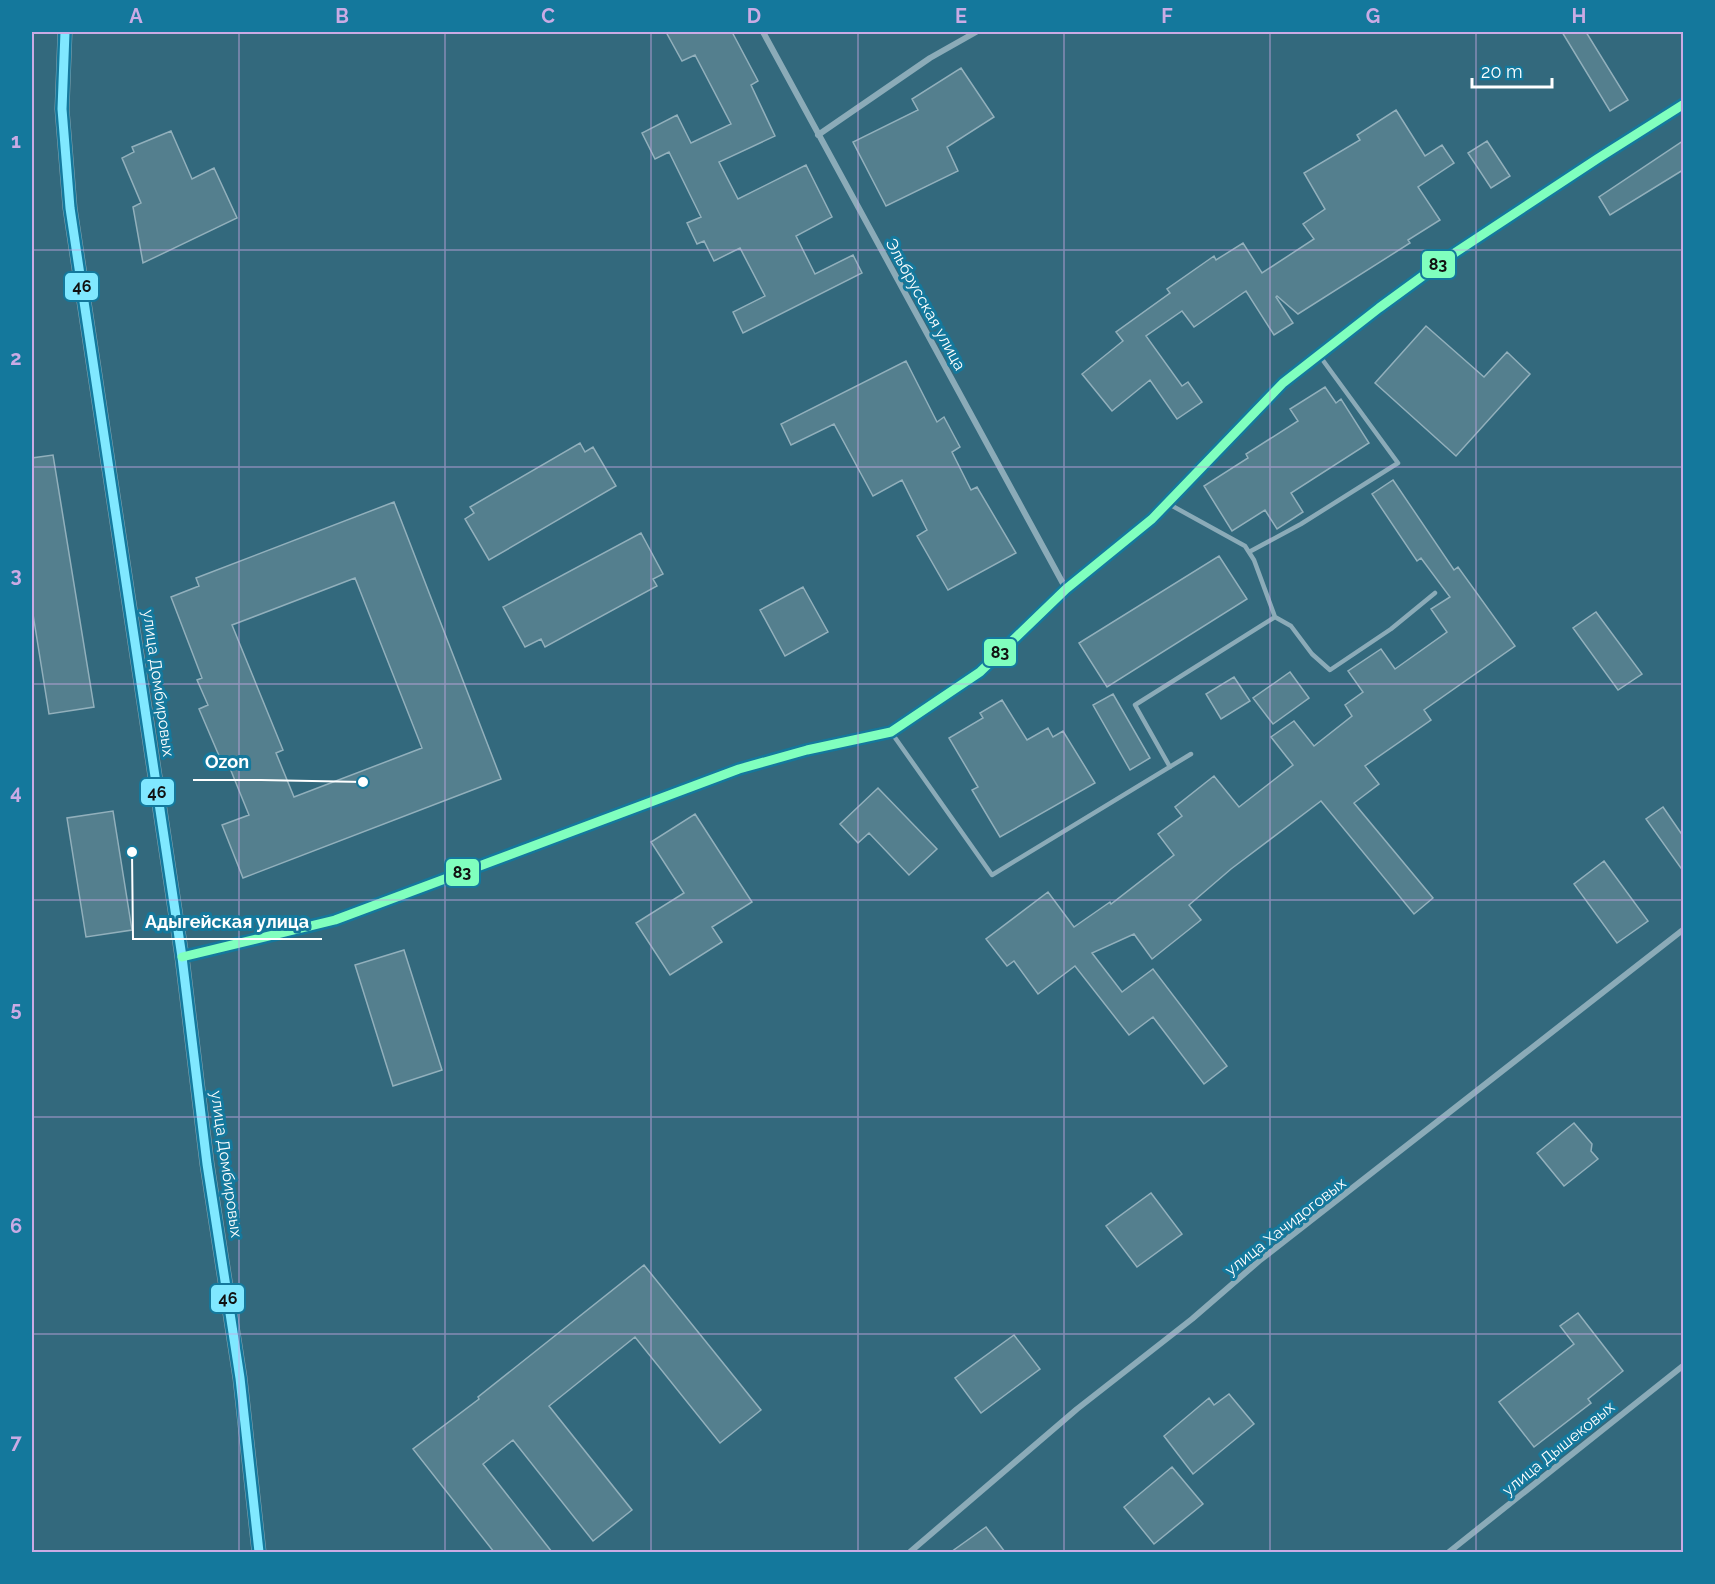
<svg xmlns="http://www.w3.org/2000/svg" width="1715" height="1584" viewBox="0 0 1715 1584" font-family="Raleway,sans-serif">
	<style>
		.building { fill: #547f8e; stroke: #92b0bc; stroke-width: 1.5; fill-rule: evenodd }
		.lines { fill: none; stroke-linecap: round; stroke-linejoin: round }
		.lane { stroke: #8babb8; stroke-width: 4.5 }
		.street { stroke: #8babb8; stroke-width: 6 }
		.secondary { stroke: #85a6b3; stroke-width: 15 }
		.bus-1-casing { stroke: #14789c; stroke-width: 14 }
		.bus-2-casing { stroke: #14789c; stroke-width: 14 }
		.bus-1 { stroke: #80e8ff; stroke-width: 9 }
		.bus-2 { stroke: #80ffbe; stroke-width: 9 }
		.grid { fill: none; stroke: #caabe5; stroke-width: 1.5; stroke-opacity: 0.55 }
		.labels { text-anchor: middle; stroke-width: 6; stroke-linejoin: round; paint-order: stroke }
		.street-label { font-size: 16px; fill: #fff; stroke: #14789c }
		.leader { fill: none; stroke: #fff; stroke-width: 2 }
		.callout-dot { fill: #fff; stroke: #14789c; stroke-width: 2 }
		.callout-label { font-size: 18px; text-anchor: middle; font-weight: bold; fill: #fff; stroke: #14789c; stroke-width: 6; stroke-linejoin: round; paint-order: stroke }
		.line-badge { stroke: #14789c; stroke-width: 2 }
		.pale-badge-label { font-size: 16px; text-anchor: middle; font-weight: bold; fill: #111 }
		.neatline { fill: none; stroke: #caabe5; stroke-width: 2 }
		.grid-label { font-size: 20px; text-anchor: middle; font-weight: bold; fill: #caabe5 }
	</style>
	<rect width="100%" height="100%" fill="#33697d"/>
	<path class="building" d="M666,32h66l26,49 -7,4 24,51 -56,26 19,37 68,-34 26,52 -36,19 19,38 38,-19 9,18 -119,60 -10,-21 32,-16 -25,-48 -26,13 -10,-20 -7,3 -10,-21 14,-6 -32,-65 -14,7 -13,-26 35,-18 14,28 40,-19 -36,-69 -13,6z
		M1562,32h24l42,68 -18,11z
		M961,68l33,49 -47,30 11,24 -72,35 -33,-64 65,-32 -6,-11z
		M1396,110l29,46 17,-11 12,18 -36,24 22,33 -32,20 2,3 -112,71 -21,-18 -1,1 17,26 -19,12 -28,-44 -52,36 -12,-16 -36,25 36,50 6,-4 14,20 -25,17 -27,-39 -38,31 -30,-37 41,-33 -7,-9 54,-39 -3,-4 47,-33 2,4 27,-17 19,30 52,-34 -11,-15 22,-15 -21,-36 56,-33 -3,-5z
		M171,131l21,48 22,-11 23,50 -94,45 -10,-56 8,-4 -19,-45 12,-6 -2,-5z
		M1487,141l23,35 -19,12 -23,-35z
		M1683,141v29l-73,45 -11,-18z
		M1426,326l58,51 23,-25 23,22 -74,82 -81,-73z
		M906,361l31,61 7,-5 16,30 -8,5 19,38 6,-3 39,66 -68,37 -31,-54 10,-6 -25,-50 -29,16 -39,-72 -43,21 -10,-21z
		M1325,387l11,16 5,-4 28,44 -78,50 12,19 -26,17 -12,-19 -33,21 -28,-45 44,-28 -2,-4 52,-33 -8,-12z
		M580,443l5,9 8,-5 23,39 -127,74 -24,-41 9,-6 -4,-6z
		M53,455l41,252 -45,7 -17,-106v-150z
		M1393,480l61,90 4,-3 57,79 -91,64 7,10 -66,46 14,18 -25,19 79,95 -19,16 -93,-113 -90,68 -42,36 12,15 -49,39 -18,-25 -42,19 30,39 31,-23 74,97 -23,18 -51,-67 -24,18 -54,-69 -37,28 -24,-33 -7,5 -21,-27 62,-47 26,35 36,-25 1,2 63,-49 -16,-21 24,-18 -7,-9 39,-31 25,31 54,-42 -22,-28 23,-16 20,25 38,-30 -7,-11 18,-13 -15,-21 33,-22 14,20 52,-37 -16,-23 19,-12 -29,-39 -4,3 -45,-67z
		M394,502l107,277 -258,99 -21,-53 27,-10 -24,-59 -5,2 -21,-49 9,-4 -11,-25 5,-2 -31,-81 28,-11 -3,-8zM355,578l67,170 -128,49 -18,-44 7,-3 -51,-125z
		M641,533l22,41 -10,5 4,7 -112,61 -4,-8 -16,8 -22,-40z
		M1219,556l28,43 -140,88 -28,-44z
		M803,587l25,45 -43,24 -25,-46z
		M1596,612l46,62 -24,16 -45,-62z
		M1290,672l19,26 -36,26 -20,-26z
		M1234,677l16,24 -29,18 -15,-25z
		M1113,694l37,64 -20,12 -37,-65z
		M1002,700l25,40 21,-12 5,9 10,-6 32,52 -95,54 -28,-47 6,-3 -29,-49 34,-20 -3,-5z
		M878,788l59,61 -28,26 -40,-42 -11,10 -18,-19z
		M1663,807l20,29v35l-37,-52z
		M113,811l19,119 -46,7 -19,-119z
		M695,814l57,88 -40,25 10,15 -52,33 -34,-52 48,-30 -33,-51z
		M1604,861l44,60 -31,22 -43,-59z
		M404,950l38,120 -49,16 -38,-121z
		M1574,1123l18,21 -1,7 7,8 -34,27 -27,-33z
		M1151,1193l31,41 -45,33 -31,-41z
		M644,1265l117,145 -41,33 -85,-106 -86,69 83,104 -39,31 -80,-101 -30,24 69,88h-58l-81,-103 66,-50 -1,-2z
		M1578,1313l45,58 -35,28 3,4 -57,44 -35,-45 75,-58 -14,-18z
		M1014,1335l26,34 -59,44 -26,-35z
		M1229,1394l25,30 -61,50 -29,-38 45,-38 5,7z
		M1172,1467l31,37 -49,40 -30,-37z
		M986,1527l19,25h-54z"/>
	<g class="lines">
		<path class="lane" d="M1167,503l78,43 9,14 21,57 -140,88 35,62
			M1249,552l52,-28 97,-61 -79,-108
			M1275,617l16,9 21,28 18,16 61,-41 44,-36
			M891,732l101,143 199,-121"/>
		<path class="street" d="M763,32l303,557
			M818,135l112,-77 46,-26
			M182,957l153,-37 404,-151 68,-19 84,-18 89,-60 86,-83 86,-70 131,-136 96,-75 71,-52 147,-97 87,-55
			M910,1552l167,-143 115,-90 67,-58 425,-332
			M1449,1552l235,-187"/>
		<path class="secondary" d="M65,32l-3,77 8,99 112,749 25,207 33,214 19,174"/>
		<g class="bus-1-casing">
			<path id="bus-1" d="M65,32l-3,77 8,99 112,749 25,207 33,214 19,174"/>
		</g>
		<g class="bus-2-casing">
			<path id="bus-2" d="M182,957l153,-37 404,-151 68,-19 84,-18 89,-60 86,-83 86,-70 131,-136 96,-75 71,-52 147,-97 87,-55"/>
		</g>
		<use href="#bus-1" class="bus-1"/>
		<use href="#bus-2" class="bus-2"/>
	</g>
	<path class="grid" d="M239,32v1520M445,32v1520M651,32v1520M858,32v1520M1064,32v1520M1270,32v1520M1476,32v1520M32,250h1652M32,467h1652M32,684h1652M32,900h1652M32,1117h1652M32,1334h1652"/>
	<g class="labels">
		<g class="street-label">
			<text transform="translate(926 304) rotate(61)" y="6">Эльбрусская улица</text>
			<text transform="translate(159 683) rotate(82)" y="6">улица Домбировых</text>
			<text transform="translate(227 1164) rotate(82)" y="6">улица Домбировых</text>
			<text transform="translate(1285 1226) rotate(-38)" y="6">улица Хачидоговых</text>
			<text transform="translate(1558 1448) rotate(-39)" y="6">улица Дышековых</text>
		</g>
	</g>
	<path class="leader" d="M363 782L261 780H193M132 852L133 939H322"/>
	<g class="callout-dot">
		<circle cx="363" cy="782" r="6"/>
		<circle cx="132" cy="852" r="6"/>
	</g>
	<g class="callout-label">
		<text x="227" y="768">Ozon</text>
		<text x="227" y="928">Адыгейская улица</text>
	</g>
	<g class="line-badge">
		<rect x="1421" y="250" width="35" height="29" rx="6" fill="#80ffbe"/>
		<rect x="64" y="272" width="35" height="29" rx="6" fill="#80e8ff"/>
		<rect x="983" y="638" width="34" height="29" rx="6" fill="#80ffbe"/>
		<rect x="140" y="778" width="35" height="28" rx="6" fill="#80e8ff"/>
		<rect x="445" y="858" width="35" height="29" rx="6" fill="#80ffbe"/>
		<rect x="210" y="1284" width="35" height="29" rx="6" fill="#80e8ff"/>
	</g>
	<g class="pale-badge-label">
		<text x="1438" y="270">83</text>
		<text x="82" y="292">46</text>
		<text x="1000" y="658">83</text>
		<text x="157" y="798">46</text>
		<text x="462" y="878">83</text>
		<text x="228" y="1304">46</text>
	</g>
	<rect width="1715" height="1584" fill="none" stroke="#14789c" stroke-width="66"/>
	<path d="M1472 78v9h80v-9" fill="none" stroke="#ffffff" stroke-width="3"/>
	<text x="1481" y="78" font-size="18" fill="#ffffff" stroke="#14789c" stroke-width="4.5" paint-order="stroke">20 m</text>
	<rect x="33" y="33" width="1649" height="1518" class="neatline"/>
	<g class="grid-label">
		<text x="136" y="23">A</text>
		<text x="342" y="23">B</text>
		<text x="548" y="23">C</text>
		<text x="754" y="23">D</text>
		<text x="961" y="23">E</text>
		<text x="1167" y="23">F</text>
		<text x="1373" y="23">G</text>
		<text x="1579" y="23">H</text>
		<text x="16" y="148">1</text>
		<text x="16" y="365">2</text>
		<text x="16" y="582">3</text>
		<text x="16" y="799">4</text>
		<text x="16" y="1016">5</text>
		<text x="16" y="1233">6</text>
		<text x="16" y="1449">7</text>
	</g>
</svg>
